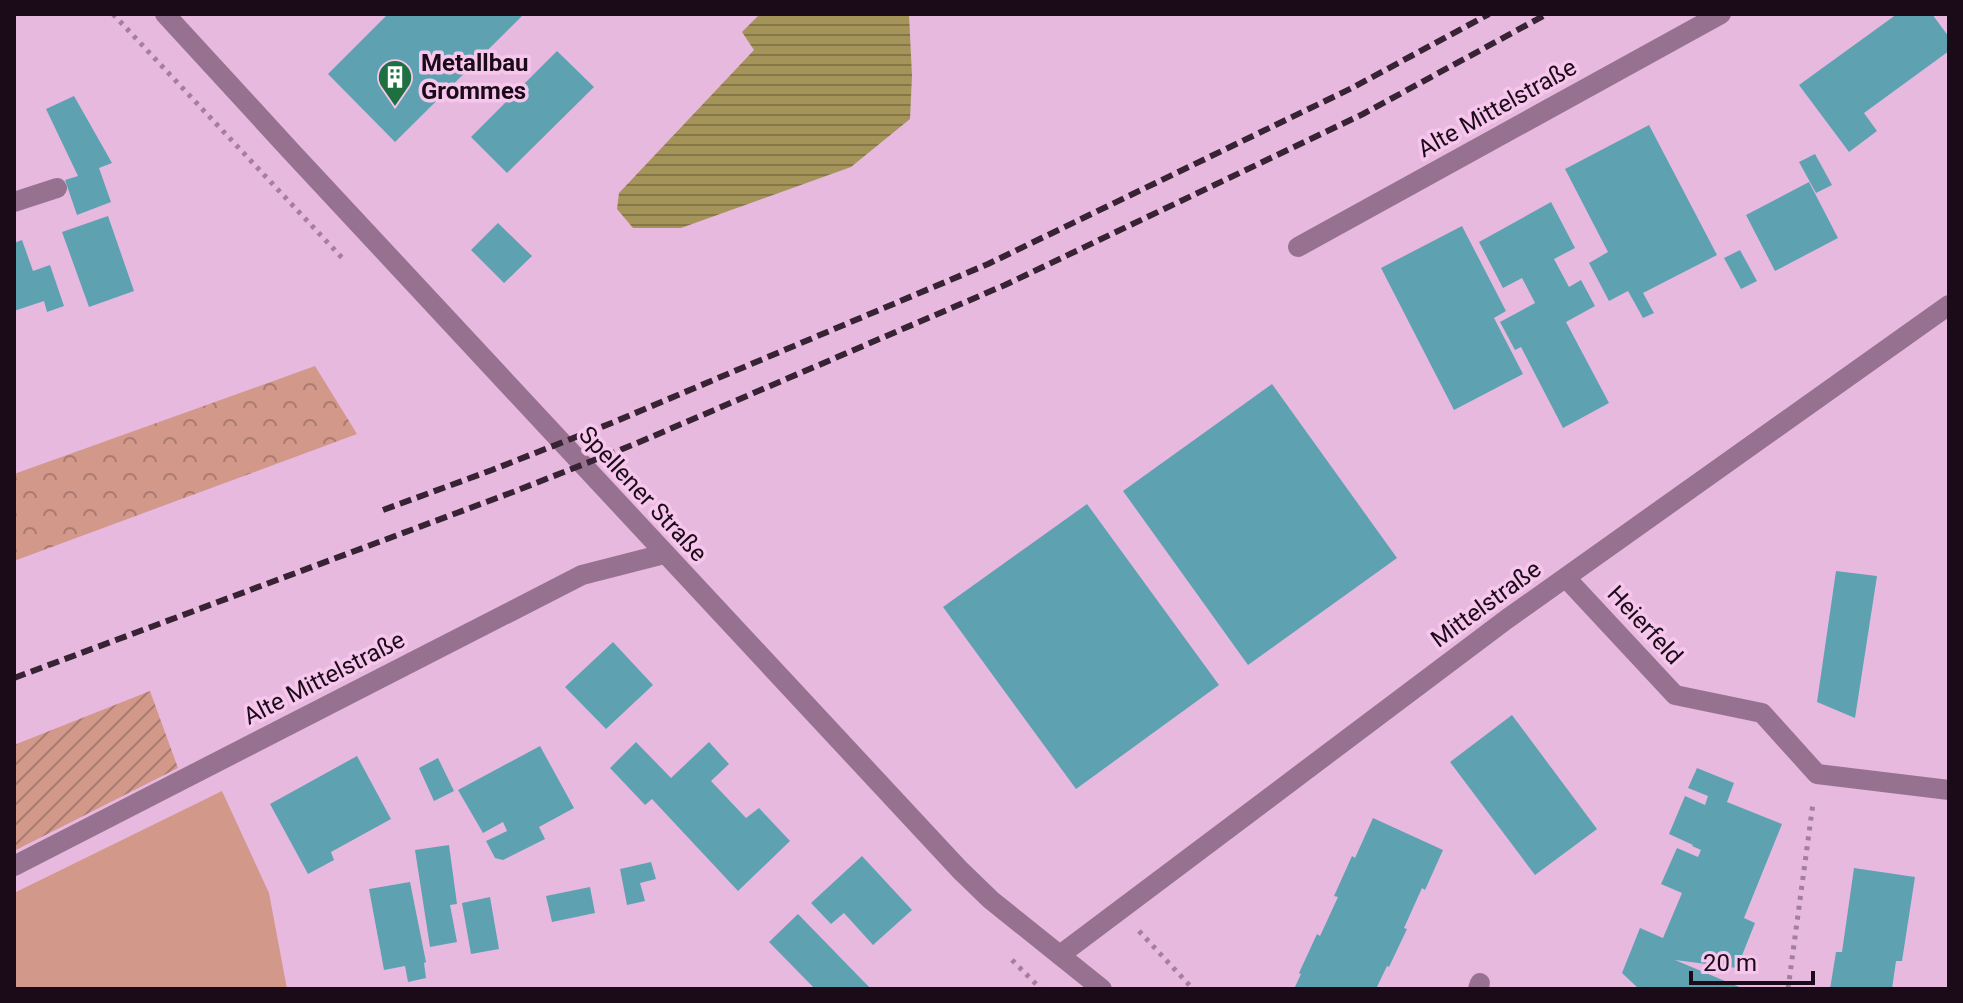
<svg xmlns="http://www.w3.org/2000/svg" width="1963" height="1003" viewBox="0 0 1963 1003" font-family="Roboto,sans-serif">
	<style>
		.green { fill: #d2988a }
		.forest { fill: url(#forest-crowns) }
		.garden { fill: url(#garden-furrows) }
		.water { fill: url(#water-rules) }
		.building { fill: #5ea2b1 }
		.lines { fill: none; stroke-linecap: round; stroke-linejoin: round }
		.path { stroke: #a47f9d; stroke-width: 5; stroke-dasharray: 4 6; stroke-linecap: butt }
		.service { stroke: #977290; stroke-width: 20 }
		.minor { stroke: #977290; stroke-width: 20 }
		.tertiary { stroke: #977290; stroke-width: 20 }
		.rail { stroke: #372333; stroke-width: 6; stroke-dasharray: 12 6; stroke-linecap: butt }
		.labels { text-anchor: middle; stroke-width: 7; stroke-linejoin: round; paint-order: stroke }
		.poi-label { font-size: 24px; font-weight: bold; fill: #1b0b18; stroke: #f6c6ec; text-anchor: start }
		.street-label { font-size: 24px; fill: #1b0b18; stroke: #f6c6ec }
	</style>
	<defs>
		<pattern id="forest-crowns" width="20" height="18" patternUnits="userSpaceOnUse" patternTransform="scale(2)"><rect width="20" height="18" fill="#d2988a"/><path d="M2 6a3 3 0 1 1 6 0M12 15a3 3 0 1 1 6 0" fill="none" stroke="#aa7a70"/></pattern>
		<pattern id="garden-furrows" width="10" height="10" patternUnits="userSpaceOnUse" patternTransform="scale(2)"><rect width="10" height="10" fill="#d2988a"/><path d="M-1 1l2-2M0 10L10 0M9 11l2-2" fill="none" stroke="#aa7a70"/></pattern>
		<pattern id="water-rules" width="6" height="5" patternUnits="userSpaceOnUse" patternTransform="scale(2)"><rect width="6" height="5" fill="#a59459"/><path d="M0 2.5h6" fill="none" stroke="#867749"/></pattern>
	</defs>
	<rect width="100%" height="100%" fill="#e8b9df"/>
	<path class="green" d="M222,791l47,102 18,96h-273v-96z"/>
	<path class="forest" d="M315,366l42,68 -343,127v-87z"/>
	<path class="garden" d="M150,691l28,77 -164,83v-106z"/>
	<path class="water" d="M760,14h149l3,62 -2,43 -59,48 -170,61h-48l-16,-19 2,-16 135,-143 -12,-18z"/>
	<path class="building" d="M388,14h136l-129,128 -67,-68z
		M1897,14h35l17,23v14l-85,62 13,18 -28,21 -50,-67z
		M557,51l37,36 -87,86 -36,-36z
		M74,96l38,67 -13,5 12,34 -34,13 -12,-35 13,-4 -32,-67z
		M1649,125l68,130 -74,38 11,20 -11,5 -15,-27 -19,10 -20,-38 19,-11 -43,-83z
		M1815,154l17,31 -16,8 -17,-31z
		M1809,182l29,56 -63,33 -29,-56z
		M1551,202l24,46 -21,11 15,28 12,-7 14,26 -29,16 43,81 -46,25 -42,-81 -6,3 -15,-28 35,-19 -13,-25 -19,10 -24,-46z
		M108,216l26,75 -45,16 -27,-75z
		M498,223l34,33 -28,27 -33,-33z
		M1462,226l44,85 -12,7 29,56 -69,36 -73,-142z
		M22,240l11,31 17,-6 14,41 -17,6 -3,-11 -30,10v-68z
		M1740,250l17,31 -16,8 -17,-31z
		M1272,384l125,174 -149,107 -125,-174z
		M1087,504l132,181 -143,104 -133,-182z
		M1836,571l41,5 -22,142 -38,-16z
		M613,642l40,43 -47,44 -41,-42z
		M1512,715l85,114 -62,46 -85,-113z
		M636,742l35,36 38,-36 20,22 -18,17 35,37 13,-10 31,33 -52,50 -86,-92 -7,6 -35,-37z
		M540,746l34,62 -35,19 6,12 -42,21 -8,-2 -9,-17 21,-10 -4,-9 -20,11 -25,-43z
		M357,756l34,63 -60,33 3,8 -26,14 -38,-70z
		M438,758l16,33 -20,10 -15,-33z
		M1697,768l37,15 -7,19 55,22 -38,94 11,5 -18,45 -62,-8 69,29h-105l-17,-16 18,-45 23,10 19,-45 -21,-9 16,-36 21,9 3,-7 -9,-4 1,-1 -24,-11 16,-38 20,9 3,-9 -20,-8z
		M1373,818l70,32 -18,40 -3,-2 -18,40 3,1 -18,38 -2,-1 -11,23h-82l7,-15 -2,-1 18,-39 3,2 18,-39 -4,-1 18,-40 3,2z
		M449,845l8,59 -7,1 7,37 -27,5 -15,-97z
		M862,856l50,54 -39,35 -29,-32 -13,11 -20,-21z
		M651,862l5,17 -16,4 5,18 -18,4 -7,-36z
		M1854,868l61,9 -13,84h-6l-4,28h-62l6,-37h6z
		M410,882l16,80 -2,1 2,15 -18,4 -3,-16 -21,4 -15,-81z
		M590,887l5,26 -43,9 -6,-26z
		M490,897l9,52 -28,5 -9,-51z
		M798,914l73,75h-56l-46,-47z"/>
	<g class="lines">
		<path class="path" d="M113,14l232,247
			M1139,931l54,58
			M1012,960l29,29
			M1788,989l25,-186"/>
		<path class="service" d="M1478,989l2,-6"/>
		<path class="minor" d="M14,202l43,-14
			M1298,247l423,-233
			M1566,578l109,117 87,18 55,61 132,16
			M14,866l568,-291 82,-21
			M1060,955l447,-336 442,-314"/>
		<path class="tertiary" d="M165,14c263,287 528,572 795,856l31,30 111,89"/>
		<path class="rail" d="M383,510l109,-40 122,-48 374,-158 364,-176 137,-74
			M14,678l499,-186 122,-48 370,-159 358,-171 184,-100"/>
	</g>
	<defs>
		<g id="building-pin" transform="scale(1.8)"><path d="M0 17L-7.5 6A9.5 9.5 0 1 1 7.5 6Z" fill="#1f7041" stroke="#f6c6ec"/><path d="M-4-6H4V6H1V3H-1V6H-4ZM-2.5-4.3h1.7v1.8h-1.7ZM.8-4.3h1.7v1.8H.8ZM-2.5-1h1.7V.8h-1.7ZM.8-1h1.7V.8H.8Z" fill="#fff"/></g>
	</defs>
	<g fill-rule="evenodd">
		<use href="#building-pin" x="395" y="77"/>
	</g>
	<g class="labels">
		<g class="poi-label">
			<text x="421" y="71">Metallbau<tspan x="421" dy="28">Grommes</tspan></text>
		</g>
		<g class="street-label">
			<text transform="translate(1497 108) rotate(-29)" y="8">Alte Mittelstraße</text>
			<text transform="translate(643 494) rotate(47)" y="8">Spellener Straße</text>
			<text transform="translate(1486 604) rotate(-36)" y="8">Mittelstraße</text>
			<text transform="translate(1645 625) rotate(47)" y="8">Heierfeld</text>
			<text transform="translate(324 678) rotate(-27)" y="8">Alte Mittelstraße</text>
		</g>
	</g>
	<rect width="1963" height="1003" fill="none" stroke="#1b0b18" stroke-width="32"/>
	<path d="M1691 971v12h122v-12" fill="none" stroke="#1b0b18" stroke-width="4"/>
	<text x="1703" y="971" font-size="24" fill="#1b0b18" stroke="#f6c6ec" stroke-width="6" paint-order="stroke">20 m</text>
</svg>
